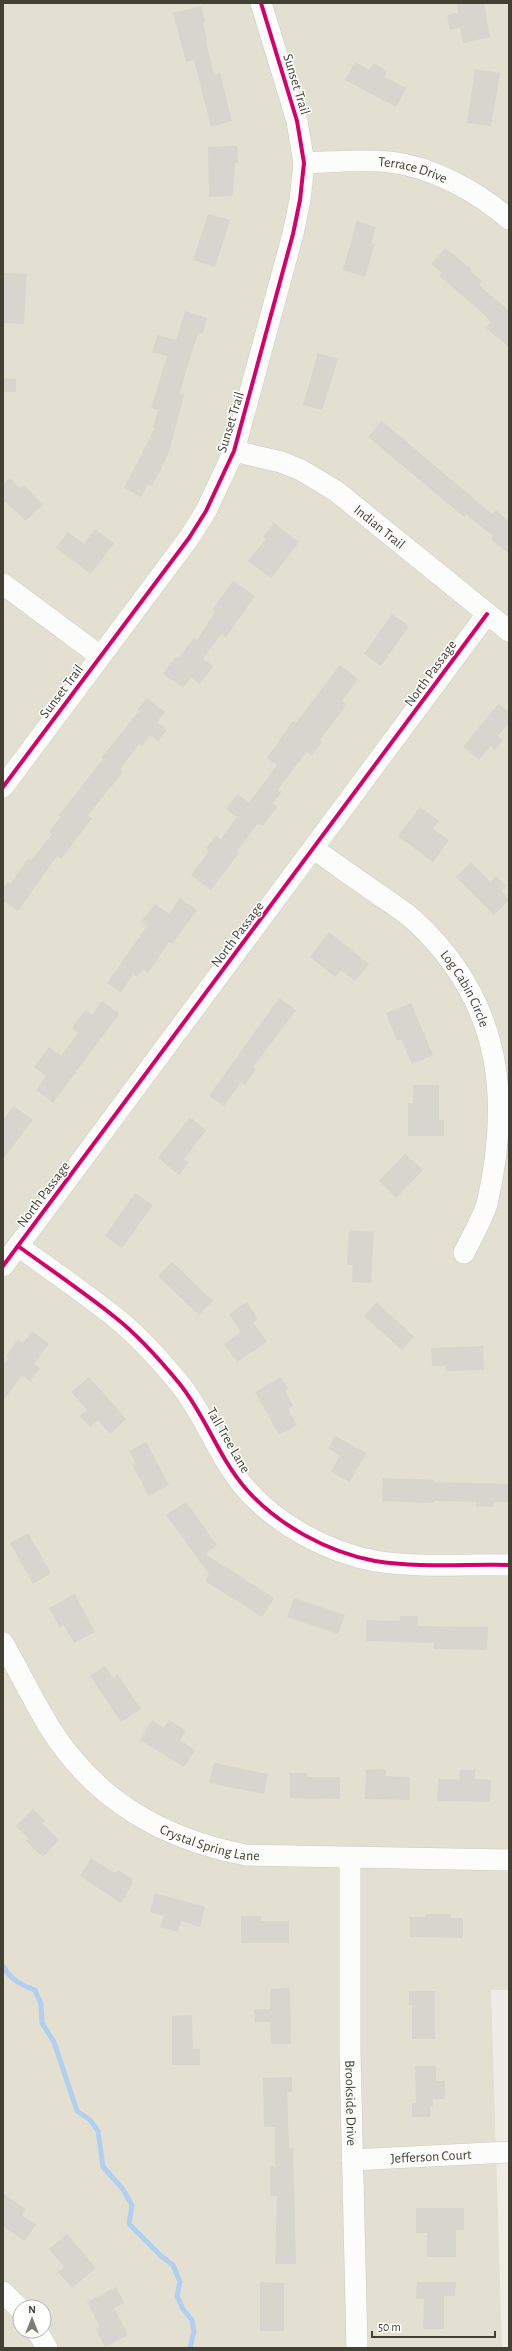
<svg xmlns="http://www.w3.org/2000/svg" width="512" height="2351" viewBox="0 0 512 2351" font-family="'Alegreya Sans',sans-serif">
	<style>
		.residential { fill: #e3dfd1; fill-rule: evenodd }
		.lines { fill: none; stroke-linecap: round; stroke-linejoin: round }
		.stream { stroke: #b1cff0; stroke-width: 5 }
		.building { fill: #d7d5cd }
		.minor-casing { stroke: #cccac3; stroke-width: 22 }
		.minor { stroke: #fcfcfb; stroke-width: 21 }
		.cycleway-casing { stroke: #fff; stroke-width: 6 }
		.cycleway { stroke: #d6006c; stroke-width: 4 }
		.labels { text-anchor: middle; stroke-width: 3; stroke-linejoin: round; paint-order: stroke }
		.street-label { font-size: 14px; fill: #433f32; stroke: #fff }
	</style>
	<rect width="100%" height="100%" fill="#eeece5"/>
	<path class="residential" d="M3,3h506v1987h-18l11,358h-499zM20,2307h24v24h-24z"/>
	<g class="lines">
		<path class="stream" d="M3,1966c7,13 18,19 32,24l6,14 1,19 12,19 23,69 13,9 8,11 5,36 19,21 10,17 -3,19 32,32 12,9 7,17 -3,14 6,13 9,11 2,11 -4,17"/>
	</g>
	<path class="building" d="M456,3h28l6,34 -27,6 -3,-15 -10,2 -3,-15 11,-2z
		M201,6l5,16 -3,1 4,17 -1,1 8,34 6,-2 12,48 -21,6 -17,-67 -8,2 -13,-49z
		M355,62l14,8 4,-7 14,8 -3,6 22,11 -10,19 -51,-27z
		M475,69l25,4 -9,53 -24,-3z
		M225,146h12l1,17h-3l-2,33 -24,1 -1,-50z
		M208,214l22,6 -15,47 -22,-7z
		M357,221l19,6 -5,16 4,1 -10,33 -22,-7z
		M445,248l27,22 -1,2 11,9 -3,4 30,26v36l-23,-19 5,-6 -7,-8 -45,-38 3,-3 -11,-9z
		M3,273l24,1 -3,50 -21,-1z
		M185,311l22,7 -5,16 -4,-1 -14,45 -4,16 4,1 -16,60 -16,31 -4,-2 -7,13 -17,-9 31,-60 -2,-1 5,-17 -7,-2 16,-52 -15,-4 6,-17 18,5z
		M318,353l20,6 -16,51 -19,-5z
		M3,378l13,1v13h-13z
		M382,421l110,93 4,-4 13,11v33l-18,-15 2,-3 -27,-22 -2,3 -96,-80z
		M10,478l10,10 4,-3 19,20 -17,16 -23,-21v-16z
		M274,523l25,19 -28,36 -23,-17 18,-22 -3,-2z
		M95,529l19,14 -23,31 -35,-26 12,-16 16,12z
		M233,581l22,15 -29,41 -5,-3 -18,25 10,7 -13,18 -9,-7 -8,11 -20,-14 12,-17 3,2 16,-21 3,2 18,-28 -3,-2z
		M392,614l17,12 -28,40 -17,-12z
		M340,665l18,14 -16,22 5,3 -27,36 2,2 -10,14 -6,-4 -28,38 3,3 -8,10 4,4 -14,19 -5,-3 -21,28 2,2 -28,37 -20,-15 18,-24 -3,-3 10,-13 5,4 16,-22 -11,-8 11,-15 12,9 28,-38 -10,-7 26,-37 3,2z
		M147,698l18,14 -8,10 10,8 -9,11 -8,-6 -8,11 -3,-2 -19,25 3,3 -35,43 4,3 -31,41 -4,-3 -39,55 -15,-10v-13l5,-6 3,1 17,-24 3,2 21,-27 -3,-2 12,-16 -2,-1 44,-56 -2,-1 38,-47 -2,-1z
		M498,704l11,8v10l-11,14 5,4 -8,10 -5,-4 -11,14 -16,-13z
		M420,807l19,14 -6,8 16,11 -16,22 -35,-26z
		M471,862l19,20 6,-6 10,10 -5,4 8,10 -15,15 -38,-38z
		M180,898l17,12 -25,34 -3,-2 -21,31 -5,-3 -6,7 -4,-3 -12,19 -14,-10 40,-57 -6,-4 14,-18 14,10z
		M329,932l40,32 -14,17 -14,-11 -6,7 -25,-20z
		M279,998l17,12 -43,57 3,2 -11,16 -4,-3 -17,24 -15,-10z
		M102,1001l17,13 -66,89 -17,-13 10,-14 -12,-9 15,-20 12,9 17,-23 -6,-5 13,-18 7,5z
		M411,1003l22,52 -21,9 -11,-25 -4,2 -11,-28z
		M413,1085h26v35h5v16h-36v-33h5z
		M13,1106l20,14 -30,39v-39z
		M190,1117l16,13 -22,29 5,3 -10,13 -21,-17z
		M405,1154l18,16 -27,28 -17,-17z
		M135,1193l18,12 -31,43 -17,-12z
		M349,1230l25,2 -3,51 -19,-1 1,-17h-6z
		M172,1262l41,39 -14,14 -41,-39z
		M247,1302l11,17 -5,3 14,20 -30,20 -13,-18 17,-12 -12,-18z
		M377,1302l37,35 -12,13 -38,-34z
		M32,1331l17,13 -15,20 6,4 -10,13 -8,-6 -19,26v-35l6,-8 -3,-2 12,-17 5,4z
		M483,1346l1,24 -38,1 -1,-5h-13l-1,-18z
		M89,1377l37,42 -16,15 -12,-14 -8,7 -10,-11 7,-6 -16,-18z
		M281,1377l7,12 -3,2 8,15 -5,3 9,16 -18,10 -24,-43z
		M335,1436l31,17 -16,29 -19,-10 9,-17 -12,-6z
		M146,1442l23,43 -20,11 -17,-31 4,-2 -7,-12z
		M383,1478l52,2v2l74,2v18h-16v5l-17,-1v-4l-42,-1v2l-52,-2z
		M186,1502l31,43 -12,9 69,44 -12,19 -57,-36 4,-7 -43,-59z
		M28,1533l23,40 -18,11 -23,-41z
		M75,1594l20,38 -21,11 -10,-18 -4,3 -11,-20z
		M294,1598l51,17 -7,19 -51,-17z
		M400,1616h18v10l70,1 -1,23 -53,-1v-6l-68,-2v-21l34,1z
		M105,1666l8,12 5,-3 23,34 -20,13 -31,-46z
		M152,1720l12,8 5,-8 17,11 -6,9 15,10 -11,17 -44,-27z
		M214,1763l54,11 -4,20 -55,-11z
		M366,1769l20,1v6l24,1v23l-45,-1z
		M460,1770h15v9l16,1 -1,22 -53,-1 1,-22 21,1z
		M290,1773h17v4h33v22l-50,-1z
		M33,1809l12,12 -3,2 17,17 -16,17 -17,-16 2,-3 -12,-12z
		M91,1858l24,15 3,-3 14,9v5l-11,19 -41,-27z
		M155,1893l50,14 -5,20 -19,-6 -3,11 -18,-5 4,-11 -14,-4z
		M426,1914h25v4h12v20l-53,-1v-20h16z
		M241,1916h20v5h28v22h-48z
		M290,1988l1,56h-20l-1,-22h-15l-1,-13h16v-20z
		M409,1991h26v48h-23v-34h-3z
		M192,2015l1,34h7v16h-28v-49z
		M415,2066h21v15h9v18h-12v8h-3v10h-18v-14h4z
		M292,2077v15h-5l2,56h4l3,116h-21l2,-68h-7v-30h5v-39h-11l-1,-49z
		M3,2193l23,17 -4,5 14,10 -12,16 -21,-15z
		M416,2208h48v22h-8v27h-29v-24h-11z
		M67,2234l29,34 -24,20 -14,-16 6,-5 -15,-18z
		M260,2282l24,1v48h-24z
		M417,2282h39l-1,14h-11v33h-21l1,-30h-8z
		M116,2287l8,16 -10,5 14,27 -23,12 -9,-18 4,-2 -13,-25z"/>
	<g class="lines">
		<g class="minor-casing">
			<g id="minor">
				<path id="s1" d="M304,163c28,-1 58,-4 86,-1 43,5 86,29 119,57"/>
				<path id="s2" d="M234,451l47,11 20,8 35,21 173,140"/>
				<path d="M3,584l97,72"/>
				<path d="M3,787l186,-249 17,-27 28,-60 59,-217 7,-34 4,-37 -7,-42 -36,-118"/>
				<path id="s3" d="M314,849c23,16 45,32 67,47 11,8 24,16 34,25 85,79 97,174 72,283 -6,17 -15,33 -23,49"/>
				<path d="M18,1246c33,24 67,47 98,72 24,19 44,42 63,65 27,33 39,74 67,106 32,36 81,63 129,72 43,7 90,3 134,4"/>
				<path d="M3,1266l484,-652"/>
				<path id="s4" d="M3,1643c16,28 30,57 47,85 46,73 113,111 196,127l263,5"/>
				<path id="s5" d="M350,1858v195l7,295"/>
				<path id="s6" d="M352,2160l157,-8"/>
				<path d="M3,2292l17,17"/>
				<path d="M37,2331l10,17"/>
			</g>
		</g>
		<use href="#minor" class="minor"/>
		<g class="cycleway-casing">
			<path id="cycleway" d="M3,787l186,-249 17,-27 28,-60 59,-217 7,-34 4,-37 -7,-42 -36,-118
				M18,1246c33,24 67,47 98,72 24,19 44,42 63,65 27,33 39,74 67,106 32,36 81,63 129,72 43,7 90,3 134,4
				M3,1266l484,-652"/>
		</g>
		<use href="#cycleway" class="cycleway"/>
	</g>
	<g class="labels">
		<g class="street-label">
			<text transform="translate(297 84) rotate(73)" y="5">Sunset Trail</text>
			<text dy="5" stroke="none"><textPath href="#s1" startOffset="110">Terrace Drive</textPath></text>
			<text transform="translate(230 422) rotate(-73)" y="5">Sunset Trail</text>
			<text dy="5" stroke="none"><textPath href="#s2" startOffset="167">Indian Trail</textPath></text>
			<text transform="translate(430 673) rotate(-54)" y="5">North Passage</text>
			<text transform="translate(61 691) rotate(-53)" y="5">Sunset Trail</text>
			<text transform="translate(237 934) rotate(-53)" y="5">North Passage</text>
			<text dy="5" stroke="none"><textPath href="#s3" startOffset="209">Log Cabin Circle</textPath></text>
			<text transform="translate(43 1194) rotate(-53)" y="5">North Passage</text>
			<text transform="translate(229 1440) rotate(60)" y="5">Tall Tree Lane</text>
			<text dy="5" stroke="none"><textPath href="#s4" startOffset="300">Crystal Spring Lane</textPath></text>
			<text dy="5" stroke="none"><textPath href="#s5" startOffset="245">Brookside Drive</textPath></text>
			<text dy="5" stroke="none"><textPath href="#s6" startOffset="79">Jefferson Court</textPath></text>
		</g>
	</g>
	<rect width="512" height="2351" fill="none" stroke="#433f32" stroke-width="8"/>
	<g transform="translate(32 2319)"><circle r="19" fill="#ffffff" stroke="#b4b2ad"/>
	<path d="M0-3L7 15L0 10L-7 15Z" fill="#7f7c71"/>
	<text y="-6" font-size="11" font-weight="bold" text-anchor="middle" fill="#433f32">N</text>
	</g>
	<path d="M372 2331v6h123v-6" fill="none" stroke="#433f32" stroke-width="2"/>
	<text x="378" y="2331" font-size="12" fill="#433f32" stroke="#ffffff" stroke-width="3" paint-order="stroke">50 m</text>
</svg>
